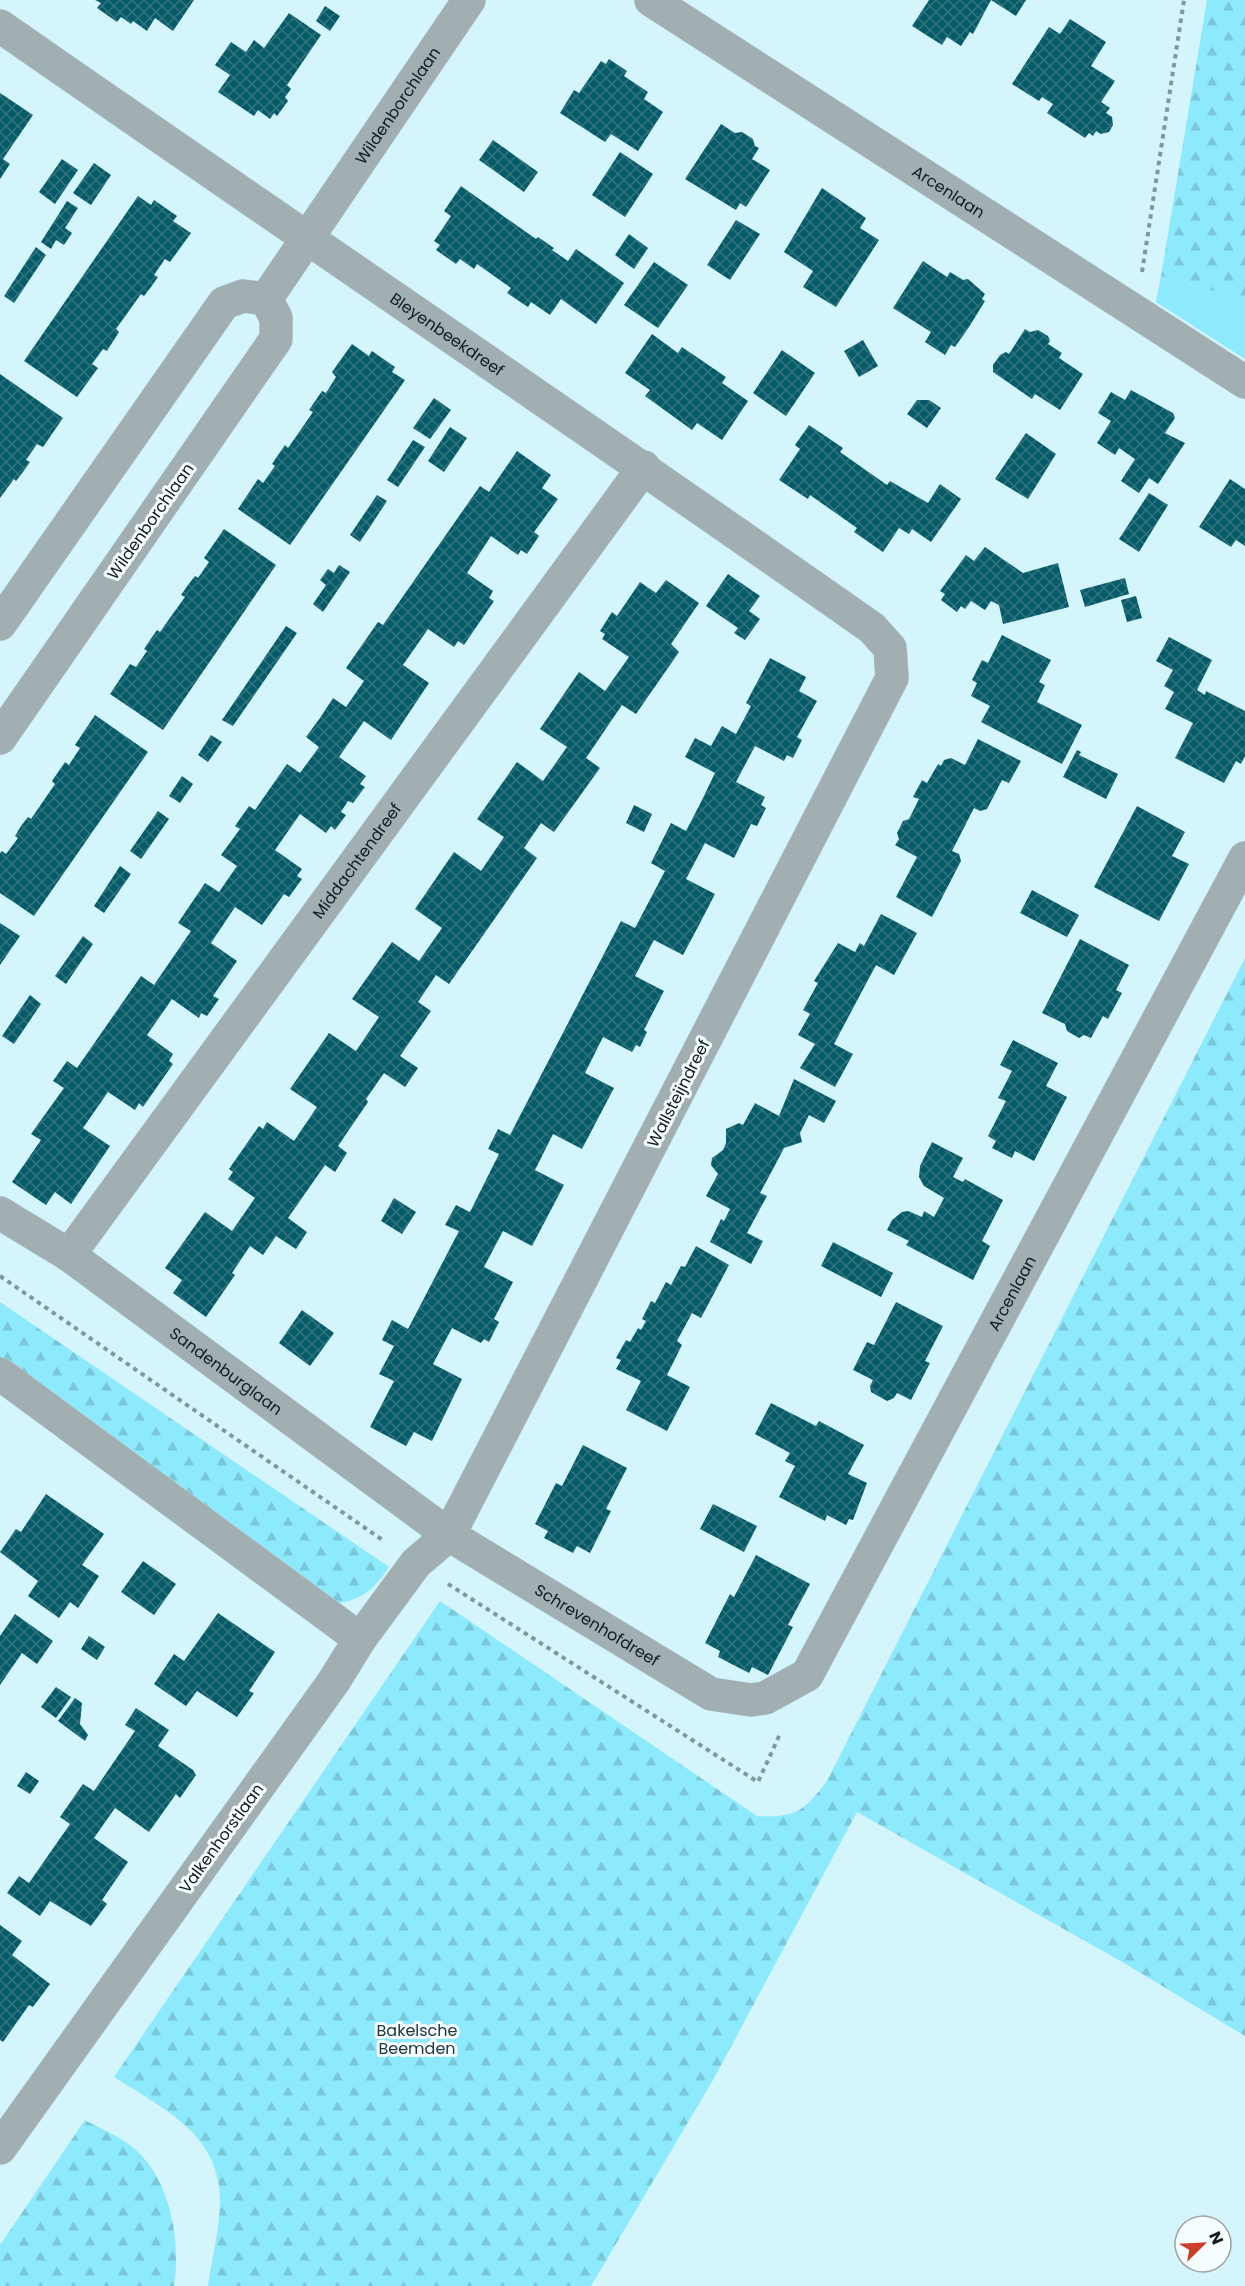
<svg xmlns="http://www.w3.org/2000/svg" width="1245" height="2286" viewBox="0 0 1245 2286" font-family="Poppins,sans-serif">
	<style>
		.green { fill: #8de9fc }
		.forest { fill: url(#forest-firs) }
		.building { fill: url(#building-cross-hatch) }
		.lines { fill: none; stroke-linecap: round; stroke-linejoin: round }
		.minor-casing { stroke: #b5d2d8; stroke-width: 34 }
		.path { stroke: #80989d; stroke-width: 4; stroke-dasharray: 4.5 4.5; stroke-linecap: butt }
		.minor { stroke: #a1afb2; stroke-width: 33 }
		.labels { text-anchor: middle; stroke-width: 6; stroke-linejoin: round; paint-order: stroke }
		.street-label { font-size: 16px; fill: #101c1e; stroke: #f6fdfe }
		.park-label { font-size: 16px; fill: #21383d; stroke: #f6fdfe }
	</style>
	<defs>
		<pattern id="forest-firs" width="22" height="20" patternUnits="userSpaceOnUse" patternTransform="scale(1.5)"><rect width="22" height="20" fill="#8de9fc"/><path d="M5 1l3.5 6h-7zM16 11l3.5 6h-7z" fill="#79c7d8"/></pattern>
		<pattern id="building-cross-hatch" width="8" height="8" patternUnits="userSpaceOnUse" patternTransform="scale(1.5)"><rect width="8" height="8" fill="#065b68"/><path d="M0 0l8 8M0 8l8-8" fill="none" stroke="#32737d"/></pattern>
	</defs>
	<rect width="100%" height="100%" fill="#d4f5fc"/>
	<path class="green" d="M1161,276l84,24v59l-89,-57z"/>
	<path class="forest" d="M1207,0h38v300l-84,-24z
		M1245,958v1078l-121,-73 -267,-151 -144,268 -122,206h-383c4,-27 11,-55 12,-82 2,-69 -56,-95 -106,-127l326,-476 317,215c39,2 47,-5 70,-35z
		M0,1302l389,265c-17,25 -28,34 -58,37l-331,-230z
		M85,2120c16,9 38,18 52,31 34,31 44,92 37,135h-174v-41z"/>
	<path class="building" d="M95,0h99l-21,31 -18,-13 -8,13 -14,-10 -2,3 -10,-7 -4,5 -20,-14 4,-5z
		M929,0h62l-18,34 -3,-2 -9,14 -14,-9 -5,8 -30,-19z
		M991,0h35l-10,16z
		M325,6l15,10 -10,15 -14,-10z
		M289,13l32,22 -34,50 4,4 -6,8 3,4 -11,15 -3,-3 -4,6 -12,-9 -4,6 -36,-24 12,-17 -15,-10 16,-23 15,10 8,-12 10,8z
		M1070,19l36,23 -15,24 24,15 -14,21 9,6 -4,5 6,4 1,8 -4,7 -8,2 -5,-3 -3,5 -4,-3 -4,5 -38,-25 6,-9 -11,-7 -3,4 -27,-17 37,-57 11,7z
		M609,59l18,12 -3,5 24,16 -4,7 19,13 -25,39 -27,-17 -6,8 -45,-29 14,-23 5,3 22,-32 5,3z
		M0,93l33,22 -30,44 7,5 -10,15z
		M721,124l14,9 7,-1 11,7 2,7 4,2 -7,11 18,11 -24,37 -6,-4 -4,7 -51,-31z
		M493,140l45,32 -14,20 -45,-32z
		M620,152l33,22 -28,43 -33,-22z
		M62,159l16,11 -23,34 -16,-12z
		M94,163l17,12 -20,30 -18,-12z
		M461,186l75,53 2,-2 16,11 -2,2 16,11 8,-12 48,34 -28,41 -35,-25 -11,16 -19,-13 -3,5 -21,-14 4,-5 -34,-24 -3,5 -14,-10 -4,5 -20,-14 4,-5 -6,-4 17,-25 -7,-5z
		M822,188l44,30 -6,10 19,12 -43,67 -33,-20 10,-16 -29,-19z
		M138,196l13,9 3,-5 23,16 -4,5 18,12 -21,29 -5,-3 -11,16 4,2 -7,10 -7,9 -3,-2 -25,35 3,3 -12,19 -4,-2 -11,15 6,4 -21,29 -53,-36z
		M67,201l11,7 -13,20 7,5 -8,12 -8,-5 -5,9 -10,-7z
		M736,220l24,14 -30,46 -23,-15z
		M629,234l19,14 -14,21 -19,-14z
		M36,247l10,8 -32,48 -10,-7z
		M923,261l24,16 3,-5 13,8 5,-1 17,15 -3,5 3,2 -16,26 -14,20 -4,-2 -6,10 -20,-13 6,-10 -38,-24z
		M654,262l34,23 -30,43 -34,-23z
		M1025,329l5,3 8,-2 10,6 2,5 -2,3 14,9 -3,5 24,16 -23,36 -25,-16 -3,5 -39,-27v-7l7,-10 6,-3 3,2z
		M652,334l26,19 4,-6 44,30 -4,6 26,18 -26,39 -25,-17 -5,7 -47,-34 5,-6 -25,-17z
		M863,340l15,26 -19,11 -15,-26z
		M352,344l17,12 3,-5 23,16 -3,5 13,8 -115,165 -52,-36 20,-30 5,4 12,-17 -3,-2 6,-9 7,-10 3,3 25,-36 -4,-2 13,-19 4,2 10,-16 -4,-5z
		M782,350l33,23 -29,43 -33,-23z
		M0,374l63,44 -20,29 -6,-3 -11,16 4,2 -7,10 -7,9 -2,-2 -14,19z
		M1131,390l42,23 2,5 -10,15 20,10 -27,41 -9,-6 -10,15 -18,-12 14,-22 -16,-11 -4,7 -18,-12 14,-22 -13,-8 13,-21 14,8z
		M434,398l17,12 -21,29 -17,-11z
		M917,400h12l12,8 -14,20 -20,-14z
		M809,425l34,23 -3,4 47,33 3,-4 38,22 12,-19 21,15 -30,43 -19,-13 -3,5 -10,-6 -16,24 -29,-20 3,-4 -47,-33 -2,4 -29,-19 21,-31 -5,-4z
		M450,427l17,11 -23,34 -16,-11z
		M1026,433l30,21 -28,45 -33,-20z
		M413,440l12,7 -27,40 -11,-7z
		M517,451l34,24 -9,13 16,11 -24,33 5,4 -12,18 -6,-4 -3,5 -27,-19 -24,37 26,18 -4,7 5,3 -30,44 -6,-4 -4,6 -26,-18 -25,36 26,18 -38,57 -27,-19 -25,36 27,19 -6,8 5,3 -12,16 -5,-2 -7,11 5,3 -11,15 -4,-4 -5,7 -26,-19 -25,36 27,19 -5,7 5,3 -13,18 -5,-3 -22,31 -27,-18 -24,36 26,18 -24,35 6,3 -12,17 -6,-3 -2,5 -27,-19 -25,36 26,19 -4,7 4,3 -30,43 -4,-4 -4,7 -27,-18 -25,36 27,18 -39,58 -16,-12 -9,13 -34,-23 29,-42 -10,-6 33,-46 -11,-7 14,-20 10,7 64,-92 13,9 37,-54 -13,-8 27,-40 14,9 18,-26 -16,-11 19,-26 -5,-3 14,-20 6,4 32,-46 13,9 19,-26 -13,-10 14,-19 13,-20 13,9 18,-26 -18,-13 32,-46 5,3 97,-139 9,6z
		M1230,479l15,10v57l-9,-6 -5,7 -32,-20z
		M1149,493l19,12 -29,47 -20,-13z
		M377,495l10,6 -27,41 -10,-7z
		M224,529l52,36 -113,165 -53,-36 20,-30 6,3 11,-16 -3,-2 6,-9 7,-10 3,2 12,-17 13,-18 -4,-2 7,-10 7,-9 3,2 11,-16 -5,-4z
		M985,547l38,26 35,-10 11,44 -66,17 -4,-19 -8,-4 -6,9 -14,-9 -6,8 -4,-3 -4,6 -16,-12 4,-6 -5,-3 26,-36 8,6z
		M339,565l11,7 -27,40 -10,-8 13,-19 -6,-5 8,-11 6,4z
		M728,574l32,22 -11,15 11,8 -15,21 -11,-7 4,-5 -32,-22z
		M1125,578l4,16 -44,13 -5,-17z
		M666,580l33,23 -28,41 8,8 -43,62 -14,-9 -36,53 14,10 -46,64 -13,-9 -17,25 13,10 -88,126 -13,-9 -18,27 13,9 -31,45 18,12 -13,19 -21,-14 -18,26 2,3 -30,44 9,7 -12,19 -10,-7 -37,53 19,14 -11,17 -20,-13 -13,19 -13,-9 -18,27 3,2 -29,42 -33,-24 9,-13 -17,-12 40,-56 27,19 23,-33 -27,-19 5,-7 -4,-3 30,-43 4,3 4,-7 27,19 23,-34 -27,-18 39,-56 27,18 23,-34 -27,-18 40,-57 27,19 23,-33 -27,-19 39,-57 27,19 23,-34 -27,-18 40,-57 26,19 24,-34 -27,-18 39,-57 26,19 24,-34 -27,-18 3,-5 -5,-3 12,-19 5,4 23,-34 16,11z
		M1136,596l6,22 -15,4 -6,-22z
		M286,626l11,7 -64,93 -11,-6z
		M1002,635l49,25 -12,22 6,3 -8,17 45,23 -20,39 -81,-42 9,-16 -19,-10 6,-13 -5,-3 10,-20 6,3z
		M1169,637l43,23 -15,30 8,5 1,-4 39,20v45l-4,8 -5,-3 -12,22 -49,-25 18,-35 -28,-14 9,-17 -10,-6 9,-16 -17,-9z
		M770,658l36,19 -7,14 18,10 -20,36 5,3 -9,18 -6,-3 -3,6 -29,-15 -19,36 29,15 -4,8 5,3 -9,18 -6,-2 -17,34 -29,-15 -19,36 29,15 -16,31 -16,30 -29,-15 -19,36 29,15 -20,39 3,2 -7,15 -4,-2 -4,7 -29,-15 -18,36 29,15 -32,61 -29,-15 -18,36 29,15 -32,61 -29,-15 -19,36 29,15 -19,37 5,3 -10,20 -5,-3 -3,4 -29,-15 -19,36 29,15 -30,62 -18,-9 -8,14 -36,-19 24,-46 -15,-7 15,-28 -12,-6 10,-20 16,9 51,-98 -14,-6 11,-20 14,7 29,-58 -11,-5 10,-20 12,6 111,-214 14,7 30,-57 -14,-8 20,-40 15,8 15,-29 14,-29 -30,-16 10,-19 16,8 11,-20 14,8 15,-28 -5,-3z
		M95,715l53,37 -114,164 -34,-23v-40l2,-2 4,3 12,-16 -3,-2 6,-10 7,-9 3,2 24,-35 -3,-3 13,-19 4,3 11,-17 -5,-3z
		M211,735l11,7 -14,20 -10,-7z
		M978,739l43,22 -12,22 -7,-3 -15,29 -7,2 -6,-3 -22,43 7,3 2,7 -29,56 -36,-20 21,-40 -22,-12 4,-6 -2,-6 6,-12 6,-2 10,-20 -6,-2 9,-17 5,3 11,-19 3,2 3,-6 7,-2 14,7z
		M1077,750l4,2 -2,3 39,19 -12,25 -43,-22z
		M182,776l11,8 -13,19 -11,-7z
		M634,805l18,9 -8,18 -18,-9z
		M1137,806l48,26 -13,24 17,8 -30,57 -65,-34z
		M158,811l11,8 -28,40 -11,-8z
		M120,866l11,8 -27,39 -10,-7z
		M1032,890l47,25 -12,22 -47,-24z
		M881,914l36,19 -23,42 -18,-10 -42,79 19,10 -18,33 -35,-19 15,-24 -17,-9 12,-21 -7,-4 15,-27 -4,-2 24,-38 17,9 5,-9 4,3z
		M0,923l20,13 -20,29z
		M83,936l10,8 -27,40 -11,-8z
		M1080,939l49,26 -13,25 6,3 -14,26 -5,-3 -12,22 -7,-3 -5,3 -12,-7 -2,-7 -23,-11z
		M30,995l11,9 -27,40 -12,-8z
		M1013,1040l45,23 -12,23 21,11 -33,64 -19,-10 -3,7 -20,-10 4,-7 -8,-5 18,-35 -8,-3 14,-27 -12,-6z
		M794,1079l42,22 -12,22 -15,-8 -9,18 2,9 -18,6 -12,23 -12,22 7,3 -20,37 16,8 -12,23 -41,-22 11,-23 3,2 6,-12 -24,-13 12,-22 -7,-9 1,-7 11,-8 3,-7v-14l13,-6 4,2 12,-22 24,13z
		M932,1142l31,16 -10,19 10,5 2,-3 38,21 -21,41 8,5 -17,34 -67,-35 3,-4 -22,-11 5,-10 10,-8 6,-1 14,6 2,-6 10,6 10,-19 -20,-12 -5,-9 1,-11z
		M394,1198l22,14 -14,22 -21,-13z
		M833,1242l60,31 -12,24 -60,-31z
		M696,1246l33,19 -28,53 -9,-5 -15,28 5,4 -15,30 23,12 -23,44 -41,-21 15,-29 -25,-12 5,-9 -5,-2 10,-18 4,2 8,-14 3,2 5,-9 -4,-2 9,-18 4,2 11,-21 5,3 10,-19 4,1z
		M896,1302l47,24 -18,35 5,2 -19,37 -14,-7 -3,5 -7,3 -16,-9 -1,-6 3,-6 -20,-10 14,-28 7,3z
		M302,1310l32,23 -24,33 -31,-23z
		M771,1403l45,23 3,-5 45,24 -16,29 19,9 -14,37 -4,-1 -3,6 -19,-10 -2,6 -46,-24 16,-31 -10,-5 5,-8 -35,-19z
		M583,1445l44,23 -21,41 5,2 -21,42 -13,-7 -4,7 -29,-15 4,-7 -13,-7 21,-41 6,3z
		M46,1494l58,40 -22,31 17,11 -21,32 -8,-6 -11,16 -31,-22 10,-15 -38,-29 16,-23 5,3z
		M713,1504l44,22 -13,26 -44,-23z
		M756,1555l54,29 -22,41 5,2 -25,48 -16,-8 -3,6 -31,-16 2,-6 -15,-8 25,-49 4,3z
		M143,1561l33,23 -22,31 -33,-23z
		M218,1613l57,39 -26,39 5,2 -17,24 -40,-26 -11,15 -32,-22 20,-30 10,7z
		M15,1614l38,27 -16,23 -15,-11 -22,32v-49z
		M89,1636l16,11 -8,13 -16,-11z
		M56,1687l15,10 -15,21 -15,-11z
		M75,1698l7,5 -2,21 8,11 -3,6 -27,-20z
		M136,1708l33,22 -11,16 35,24 3,5 -16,23 -4,-4 -27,38 -34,-24 -21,30 34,24 -26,38 5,4 -16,22 -41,-25 -10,15 -33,-23 12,-17 10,7 41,-59 -10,-7 23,-33 11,7 41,-60 -10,-6z
		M26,1772l13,9 -9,13 -13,-8z
		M0,1925l22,16 -10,14 38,29 -17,23 -4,-2 -26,37 -3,-2z"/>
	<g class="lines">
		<g class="minor-casing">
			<g id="minor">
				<path id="s1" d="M651,0l594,382"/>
				<path id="s2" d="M0,26c290,202 583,399 872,602l18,20 2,30 -443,857 -33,28 -56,76 -26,42 -334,467"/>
				<path id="s3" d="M266,299l203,-299"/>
				<path d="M0,624l224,-321 19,-7 23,3 10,19v21l-276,399"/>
				<path id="s4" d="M0,1213l69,42 380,280 262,159 40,6 14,-2 42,-23 438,-817"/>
				<path id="s5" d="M69,1255l575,-788"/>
				<path d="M0,1374l360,265"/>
			</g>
		</g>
		<path class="path" d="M1142,272l42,-272
			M0,1276l384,265
			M448,1584l310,198 22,-48"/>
		<use href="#minor" class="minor"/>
	</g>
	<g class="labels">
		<g class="street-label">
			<text dy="6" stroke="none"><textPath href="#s3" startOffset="234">Wildenborchlaan</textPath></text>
			<text dy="6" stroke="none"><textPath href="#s1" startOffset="354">Arcenlaan</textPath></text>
			<text dy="6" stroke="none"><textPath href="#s2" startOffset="543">Bleyenbeekdreef</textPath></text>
			<text transform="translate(150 521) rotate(-55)" y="6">Wildenborchlaan</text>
			<text dy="6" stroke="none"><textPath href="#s5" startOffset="488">Middachtendreef</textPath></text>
			<text transform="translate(678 1093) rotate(-63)" y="6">Wallsteijndreef</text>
			<text dy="6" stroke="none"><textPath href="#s4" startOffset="1395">Arcenlaan</textPath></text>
			<text dy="6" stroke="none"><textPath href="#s4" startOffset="276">Sandenburglaan</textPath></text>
			<text dy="6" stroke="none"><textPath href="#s4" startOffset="726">Schrevenhofdreef</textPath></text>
			<text transform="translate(221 1838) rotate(-54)" y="6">Valkenhorstlaan</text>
		</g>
		<g class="park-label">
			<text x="417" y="2036">Bakelsche<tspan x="417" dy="18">Beemden</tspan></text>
		</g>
	</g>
	<g transform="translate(1203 2244) rotate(66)"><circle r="28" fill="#f6fdfe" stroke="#9aa3a4" stroke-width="1.5"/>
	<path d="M0-4.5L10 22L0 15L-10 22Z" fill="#cb3f28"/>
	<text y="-9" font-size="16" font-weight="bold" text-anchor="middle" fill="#101c1e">N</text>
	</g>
</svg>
